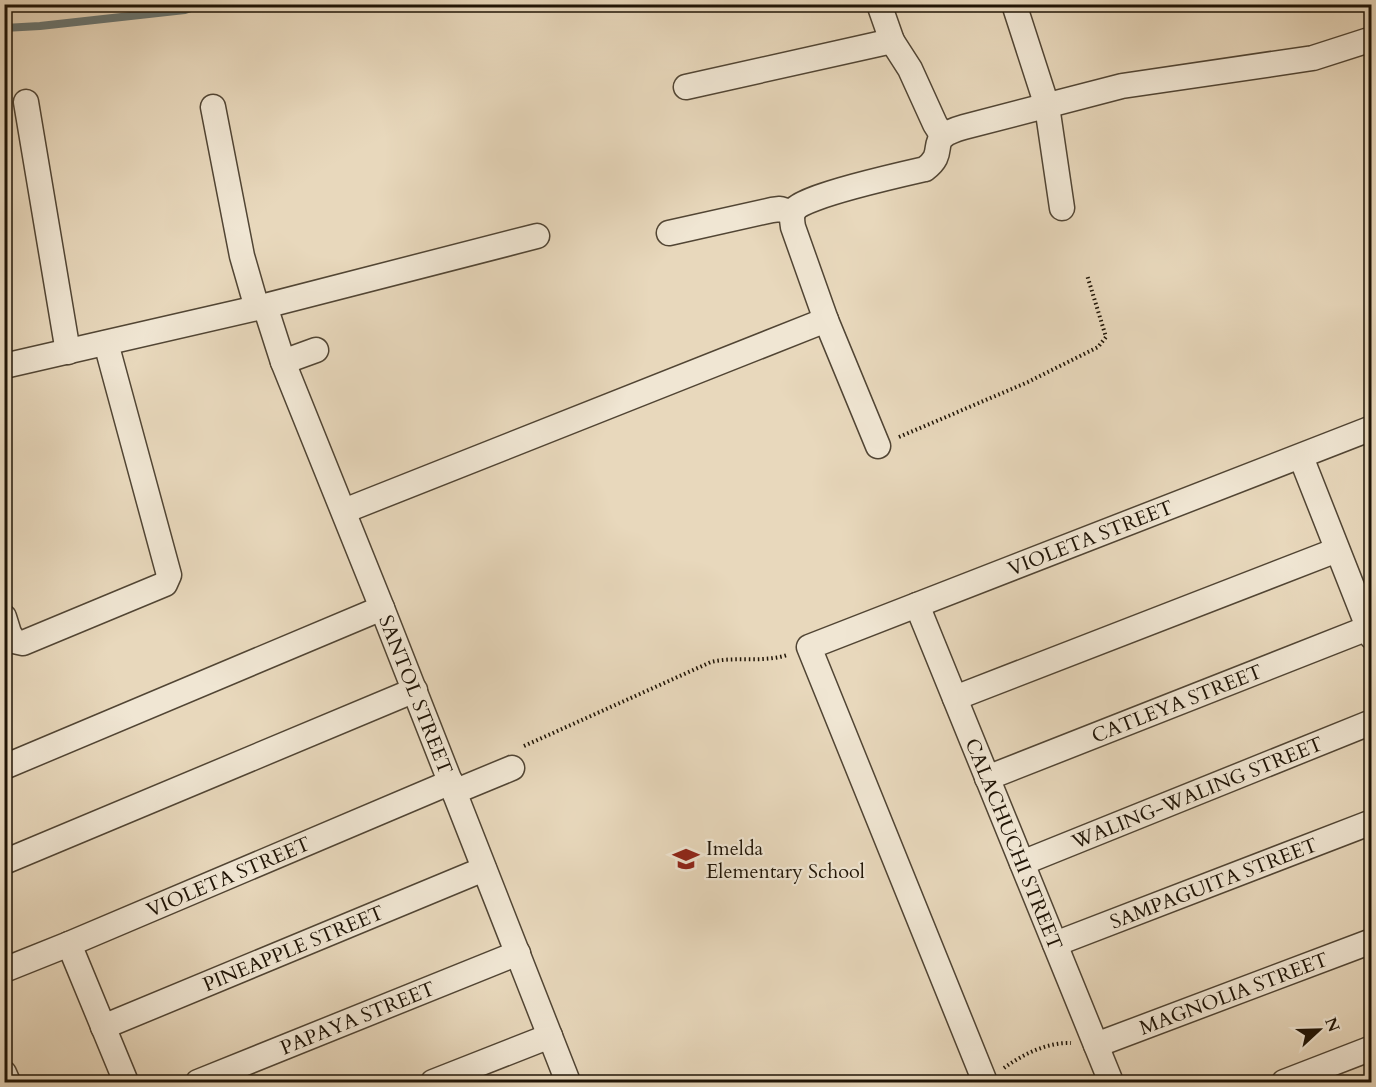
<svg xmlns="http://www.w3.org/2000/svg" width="1376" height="1087" viewBox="0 0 1376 1087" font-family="Cardo,serif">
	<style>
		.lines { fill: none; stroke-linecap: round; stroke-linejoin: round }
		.stream { stroke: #697673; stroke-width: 8 }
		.minor-casing { stroke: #514534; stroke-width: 27 }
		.path { stroke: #1f1406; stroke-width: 4; stroke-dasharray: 1.5 3; stroke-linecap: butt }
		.minor { stroke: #f0e6d3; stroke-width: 24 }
		.labels { text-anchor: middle; stroke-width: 4.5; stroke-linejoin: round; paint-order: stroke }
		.street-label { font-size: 20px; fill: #1f1406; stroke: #f0e6d3 }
		.poi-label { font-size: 20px; fill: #1f1406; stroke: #f0e6d3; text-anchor: start }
	</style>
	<rect width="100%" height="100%" fill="#e8d8bc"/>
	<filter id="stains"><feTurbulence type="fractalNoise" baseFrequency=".00333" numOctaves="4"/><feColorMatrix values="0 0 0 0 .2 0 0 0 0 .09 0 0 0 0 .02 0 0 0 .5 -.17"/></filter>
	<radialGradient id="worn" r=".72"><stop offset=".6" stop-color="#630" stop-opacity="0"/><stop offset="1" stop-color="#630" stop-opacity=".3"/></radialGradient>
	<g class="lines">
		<path class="stream" d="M4,28l36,-2 145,-16 18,-6"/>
		<g class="minor-casing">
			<g id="minor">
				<path d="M879,4l13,37 18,28 25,55 7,11"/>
				<path d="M1014,4l33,102 15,102"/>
				<path d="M686,87l206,-46"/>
				<path d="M26,102l42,250"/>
				<path d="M213,107l29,149 15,52"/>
				<path d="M669,233l103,-23 8,-1 13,4"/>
				<path id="s1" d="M265,306l18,56 99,246 186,474"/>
				<path d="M283,362l33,-12"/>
				<path d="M4,366l253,-58 280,-72"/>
				<path d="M878,446l-52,-126 -33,-93c-1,-6 -2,-13 2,-18 10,-13 108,-35 130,-40 26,-19 -4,-30 39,-42l158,-41 191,-28 59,-19"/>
				<path d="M1301,457l71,180"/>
				<path d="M344,511l482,-191"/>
				<path id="s2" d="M917,605l194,477"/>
				<path d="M4,617l5,16 5,8 9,2 142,-59 4,-9 -63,-232"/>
				<path d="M955,698l382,-148"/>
				<path d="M4,767l378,-159"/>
				<path id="s3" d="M987,778l381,-150"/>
				<path d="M454,792l58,-24"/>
				<path d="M4,862l411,-172"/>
				<path id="s4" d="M1022,863l350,-141"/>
				<path d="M69,944l57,138"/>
				<path id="s5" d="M1055,944l317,-122"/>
				<path id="s6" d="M4,970l65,-26 382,-162"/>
				<path id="s7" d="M103,1027l381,-158"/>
				<path id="s8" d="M1096,1045l276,-104"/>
				<path d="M4,1073l4,9"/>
				<path id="s9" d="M198,1082l320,-129"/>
				<path d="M433,1082l117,-46"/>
				<path id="s10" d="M985,1082l-176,-435 563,-219"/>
				<path d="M1284,1082l88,-34"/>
			</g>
		</g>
		<path class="path" d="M899,437l129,-55 70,-35 8,-10 -19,-62
			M524,746l187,-84c25,-6 51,1 76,-7
			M1004,1068c19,-14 44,-26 67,-25"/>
		<use href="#minor" class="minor"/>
	</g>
	<defs>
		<g id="school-bare" transform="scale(2.07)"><path d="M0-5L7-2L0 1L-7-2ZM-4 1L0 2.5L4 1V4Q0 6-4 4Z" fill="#8f2418" stroke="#f0e6d3" stroke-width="2.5" paint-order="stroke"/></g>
	</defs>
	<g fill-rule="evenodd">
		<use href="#school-bare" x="686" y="859"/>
	</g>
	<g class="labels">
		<g class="street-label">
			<text dy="7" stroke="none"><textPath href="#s10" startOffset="771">VIOLETA STREET</textPath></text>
			<text dy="7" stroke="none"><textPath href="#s1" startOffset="417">SANTOL STREET</textPath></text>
			<text dy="7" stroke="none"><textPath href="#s3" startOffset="204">CATLEYA STREET</textPath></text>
			<text dy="7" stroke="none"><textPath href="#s4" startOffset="189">WALING-WALING STREET</textPath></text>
			<text dy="7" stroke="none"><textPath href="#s2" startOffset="258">CALACHUCHI STREET</textPath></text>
			<text dy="7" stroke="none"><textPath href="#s6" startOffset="243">VIOLETA STREET</textPath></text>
			<text dy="7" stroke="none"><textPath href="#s5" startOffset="170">SAMPAGUITA STREET</textPath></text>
			<text dy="7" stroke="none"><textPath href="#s7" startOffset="206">PINEAPPLE STREET</textPath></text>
			<text dy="7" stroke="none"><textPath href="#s8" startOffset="147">MAGNOLIA STREET</textPath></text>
			<text dy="7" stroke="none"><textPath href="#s9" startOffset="172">PAPAYA STREET</textPath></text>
		</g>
		<g class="poi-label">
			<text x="706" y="855">Imelda<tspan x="706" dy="23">Elementary School</tspan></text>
		</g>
	</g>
	<rect width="1376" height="1087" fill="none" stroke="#e8d8bc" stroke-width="24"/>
	<rect x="6" y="6" width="1364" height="1075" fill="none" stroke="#1f1406" stroke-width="3"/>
	<rect x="12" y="12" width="1352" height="1063" fill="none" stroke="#1f1406" stroke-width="1.5"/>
	<g transform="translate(1319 1030) rotate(68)" stroke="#f0e6d3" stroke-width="4.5" paint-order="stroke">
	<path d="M0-4.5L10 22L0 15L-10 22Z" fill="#1f1406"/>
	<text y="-9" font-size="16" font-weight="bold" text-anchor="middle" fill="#1f1406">N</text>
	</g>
	<rect width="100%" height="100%" filter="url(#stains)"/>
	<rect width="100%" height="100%" fill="url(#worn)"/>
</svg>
